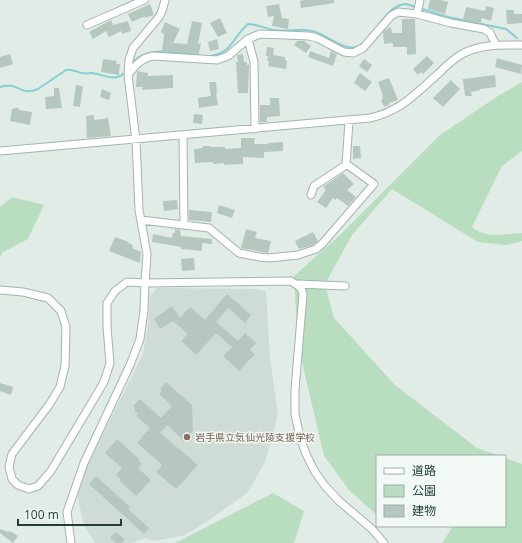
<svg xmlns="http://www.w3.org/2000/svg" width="522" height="543" viewBox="0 0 522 543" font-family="'Open Sans','Noto Sans JP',sans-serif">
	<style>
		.built { fill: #cfdcd5 }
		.green { fill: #b9debf }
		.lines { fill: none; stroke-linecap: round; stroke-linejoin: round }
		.stream { stroke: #86cfd4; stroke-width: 2 }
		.building { fill: #b6c7bf }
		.minor-casing { stroke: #a3b4ad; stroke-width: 9 }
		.minor { stroke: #fff; stroke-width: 7 }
		.education-dot { fill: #8d6e63; stroke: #f2f9f4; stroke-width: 1.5 }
		.labels { text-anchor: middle; stroke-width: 3; stroke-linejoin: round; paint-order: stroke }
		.education-label { font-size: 10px; fill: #785e54; stroke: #f2f9f4; text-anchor: start }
	</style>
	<rect width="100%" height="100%" fill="#e1ece6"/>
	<path class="built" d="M157,288l98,1 11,2 4,67 8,56 -12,46 -18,32 -37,27 -26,16 -31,6 -9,-3 -13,5h-37l-11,-18 -5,-21 -3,-16 67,-134 5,-30 2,-28z"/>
	<path class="green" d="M522,82v69l-20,15 -30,61c14,12 33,7 50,6v8l-16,4 -28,-3 -86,-53 -40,46 -27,49 9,34 61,67 82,63 23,8h-123v59l-27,-24 -26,-35 -26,-111 -4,-69 47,-42 99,-99 58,-39z
		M12,197l32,8 -16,34 -25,13 -3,5v-50z
		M505,458l17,6v79h-80l11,-17h52z
		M273,493l31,18 -10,32h-119z"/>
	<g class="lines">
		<path class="stream" d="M379,24c8,-9 13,-19 27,-20l42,13 58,12 11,9
			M210,56c23,-3 23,-20 38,-32 9,0 18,5 27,6 12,2 25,-2 37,1 16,3 36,26 51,12
			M135,60c17,-14 43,-7 63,-5
			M0,87c20,-6 19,10 38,2l28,-19c7,-1 10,2 16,3 3,1 6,0 10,0 10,1 22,9 31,1"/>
	</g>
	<path class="building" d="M304,0h30v3l-33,5 -1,-7z
		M430,0h10l8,2 -3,12 -17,-5z
		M150,4l4,11 -9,3v-2l-13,6 -4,-8z
		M279,4l3,14 7,1 -1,10 -16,-3 2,-10 -6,1 -2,-11z
		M486,6l8,2 -3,13 -9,-3 -1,5 -18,-3 3,-13 19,4z
		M506,10h8v4h8v9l-15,1z
		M220,18l7,15 -9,4 -8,-14z
		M402,19h13l1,35 -9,1v-8h-14v-4l-9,1 -1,-12 5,-4 3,-1 1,6h10z
		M111,20l2,5 15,-4 3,10 -9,3 -1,-3 -12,6 -3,-6 -13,8 -4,-7z
		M192,21l10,2 -4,21 3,-1 -2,11 -37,-3 2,-17 -3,-2 4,-10 15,7 -7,14 14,1z
		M217,39l2,10 -9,2 -2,-9z
		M297,41h7l7,5 -5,7 -12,-8z
		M267,47l7,1 -1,7 12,2v3l2,1 -1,8 -18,-3 1,-5h-2l1,-5h-2z
		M310,51l19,7 2,-7 6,3 -4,12 -25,-9z
		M10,54l3,10 -13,4v-11z
		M243,54l1,8h3v3h2l-1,28h-10l-2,-31h2l-1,-7z
		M427,56l7,7 -11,11 -2,-2 -3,3 -5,-6z
		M497,58l25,7 -1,9 -26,-7z
		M103,59l14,2 -1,3h4l-1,11 -18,-3z
		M364,59l8,6 -5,7 -8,-6z
		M137,71l11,2v3l25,-1v13l-31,2 1,-3h-7z
		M360,73l12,9 -7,9 -11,-8z
		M495,75l1,12 -16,2v1l-3,1 -6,1 1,4h-7l-2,-17z
		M389,78l9,22 -9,3v2l-5,2 -3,-7 2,-1 -1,-2 1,-1 -5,-14z
		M451,80l9,9 -17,18 -10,-9z
		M209,82h7l1,11h-1l2,12 -19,3 -1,-10 13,-2z
		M76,85l7,1 -3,21 -7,-1z
		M54,88h5l3,20 -16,1 -1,-12 9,-1z
		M102,89l9,4 -2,7 -9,-3z
		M270,98h9l1,18 -13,1v5h-7v-17h10z
		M14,108h5v2l13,2 -2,13 -20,-4 2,-12h2z
		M194,114l9,1 -1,9 -9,-1z
		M94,115v5l14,-2 3,18 -24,2 -1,-22z
		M241,138h14l-1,6h14v-1l15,-1v9l-19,1v6l-21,-1v7l-19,1v-2l-11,1v-2l-18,1 -1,-14 9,-1 -1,-2h8v1h15v2l16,-1z
		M353,146h7l1,12 -8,1z
		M343,173l11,11 -7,6 9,7 -8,9 -11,-8 -2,2 -2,-2 -7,10 -9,-6 9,-12 -3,-3z
		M177,200l1,9 -14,2 -1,-10z
		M219,205l16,5 -3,8 -15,-5z
		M189,210l23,2 -1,10 -22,-2z
		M175,229l5,1 1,6 31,3v5l-10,-1v8l-21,-2v-2l-29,-5 1,-8 19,4 1,-5h2z
		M246,229l11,3 -2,6 16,3 -3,12 -27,-5z
		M313,232l5,9 -5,4 -14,4 -4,-8z
		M115,237l14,5 -1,1 5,2 -1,3 9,4 -1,11 -31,-12z
		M194,258l1,12 -13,1 -1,-12z
		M227,294l24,21 -6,8 -17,-15 -12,14 22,19 7,-8 11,10 -6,7 5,4 -16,17 -16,-15 9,-9 -16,-14 -20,22 -15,-14 7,-7 -15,-13 -13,8 -6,-10 18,-13 8,12 10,-11 15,13z
		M166,382l26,23 1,26 -9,10 -17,-16 -7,8 38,32 -22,24 -20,-17 6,-7 -2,-2 -23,-20 13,-15 -14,-12 2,-2 -4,-4 1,-2 -2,-2 7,-7 21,19 11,-12 -13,-12 3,-3 -2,-2z
		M0,383l13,4 -2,8 -11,-4z
		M117,439l23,21 -1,1 3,3 -4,4 13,12 -15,16 -16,-15 1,-1 -5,-5 6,-7 -17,-15z
		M96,476l34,31 -2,2 21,19 -5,6 -55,-50z
		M0,529l9,3 1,-1 8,5 -5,7 -13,-10z
		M115,532l10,7 -3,4h-6l-6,-5z"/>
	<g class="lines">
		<g class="minor-casing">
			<path id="minor" d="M417,14l3,-14
				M87,25l57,-25
				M248,39l6,23 1,67
				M128,75c7,-9 13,-17 25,-19l64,4 11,-4 20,-17 12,-5 49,2 8,2 27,14 9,1 10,-5 28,-32 7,-4 19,2 34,9 33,6 6,4 6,12
				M183,136l1,89
				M0,151l370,-33c31,-7 45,-24 68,-44 7,-7 15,-15 24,-20 19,-10 39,-9 60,-9
				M311,195l3,-9 32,-21 3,-44
				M141,220l68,8 30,25 20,4 10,1 29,-3 18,-6 6,-5 52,-60 -25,-18 -3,-1
				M298,284l47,2
				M0,290l23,2 25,6 13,13 5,16 -1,39 -5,21 -11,18 -37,49 -3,13 3,12 6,6 11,4 9,-3 13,-15 53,-89 6,-19 -3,-36v-24l8,-12 12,-9 18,1 2,-29 -8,-44 -3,-70 -8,-65 1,-15 4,-12 26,-31 3,-6 3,-11
				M71,543l-4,-31 17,-49 46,-98 10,-26 4,-28 1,-28 146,-2 10,7 2,6 -8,96v24l5,23 6,17 9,18 10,14 14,15 33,28 12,14"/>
		</g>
		<use href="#minor" class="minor"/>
	</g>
	<circle class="education-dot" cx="187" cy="437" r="4"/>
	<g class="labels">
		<g class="education-label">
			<text x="195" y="441">岩手県立気仙光陵支援学校</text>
		</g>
	</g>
	<rect x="376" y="455" width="130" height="72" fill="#f2f9f4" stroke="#9eaea7"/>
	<rect x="384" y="468" width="20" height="6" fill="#ffffff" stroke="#9eaea7"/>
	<text x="412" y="475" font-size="12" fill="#203e33">道路</text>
	<rect x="384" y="485" width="20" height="12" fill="#b9debf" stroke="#9eaea7"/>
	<text x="412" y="495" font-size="12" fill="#203e33">公園</text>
	<rect x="384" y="505" width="20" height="12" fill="#b6c7bf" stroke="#9eaea7"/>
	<text x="412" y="515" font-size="12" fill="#203e33">建物</text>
	<path d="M18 519v6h103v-6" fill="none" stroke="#203e33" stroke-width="2"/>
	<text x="24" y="519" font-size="12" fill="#203e33" stroke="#f2f9f4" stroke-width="3" paint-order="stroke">100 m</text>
</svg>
